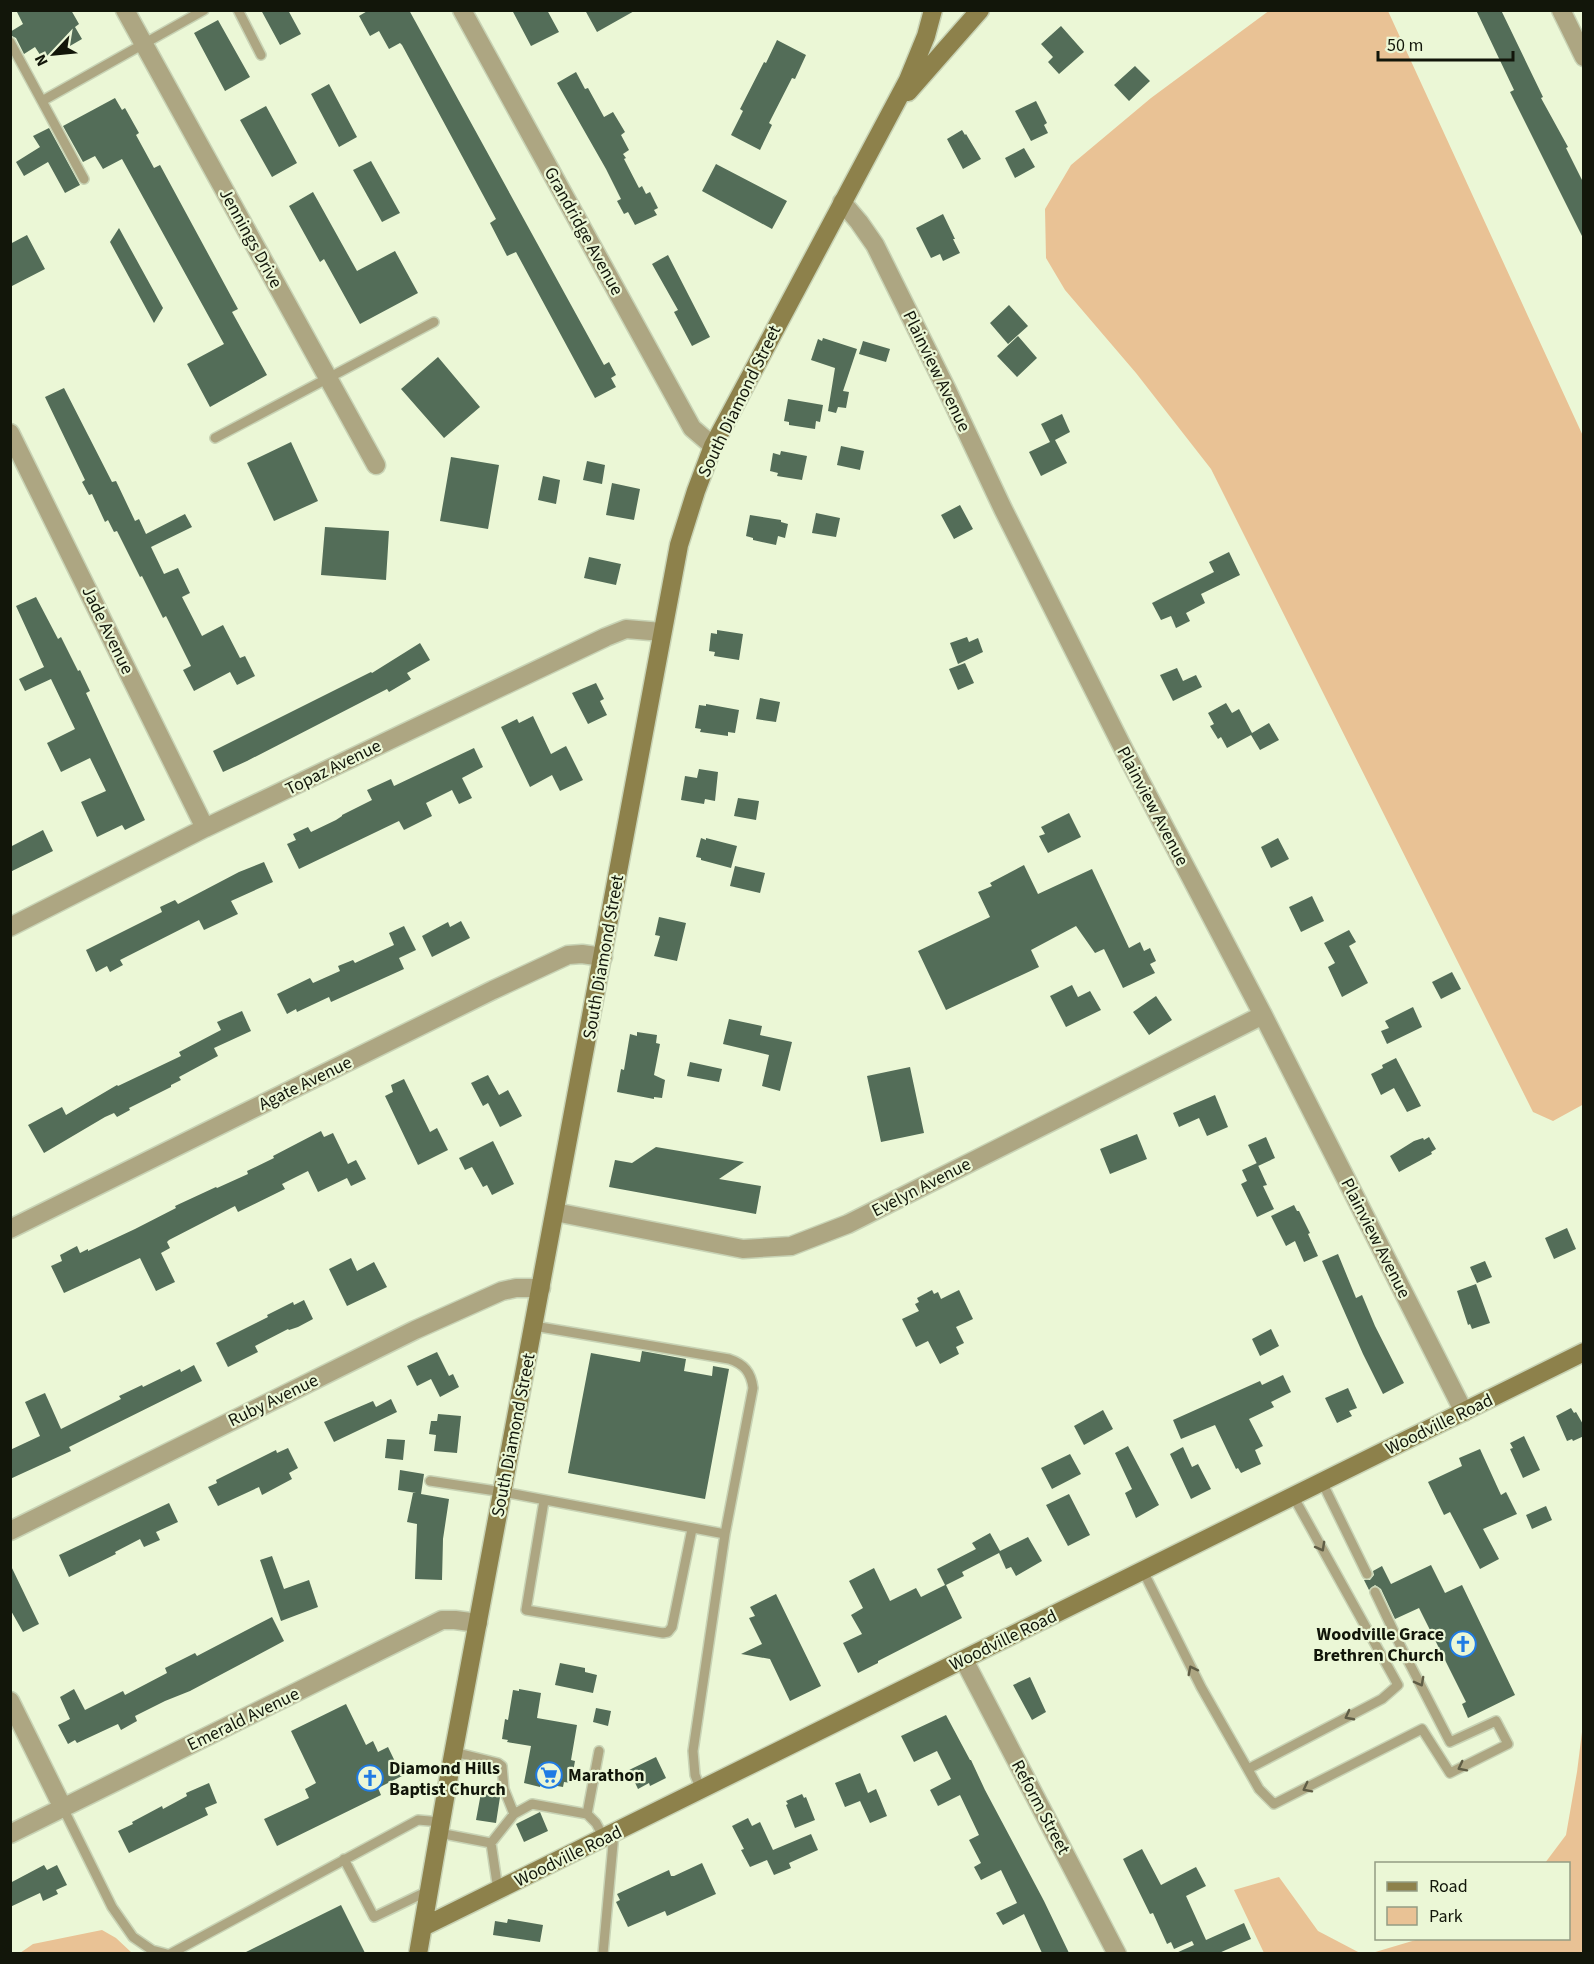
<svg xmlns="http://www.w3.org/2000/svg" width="1594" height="1964" viewBox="0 0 1594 1964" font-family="'Source Sans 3',sans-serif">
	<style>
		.green { fill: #e9c295 }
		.building { fill: #536d58 }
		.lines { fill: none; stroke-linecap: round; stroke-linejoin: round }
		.lane-casing { stroke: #c8d3b5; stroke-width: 12 }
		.street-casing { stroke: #c8d3b5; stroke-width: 21 }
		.secondary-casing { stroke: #c8d3b5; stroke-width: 21 }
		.lane { stroke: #ada682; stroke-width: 9 }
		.street { stroke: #ada682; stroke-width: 18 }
		.secondary { stroke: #8d814b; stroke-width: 18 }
		.oneway { stroke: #605e46 }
		.labels { text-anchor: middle; stroke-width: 4.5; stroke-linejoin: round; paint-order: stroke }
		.street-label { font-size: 18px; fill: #12160a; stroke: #ebf7d6 }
		.poi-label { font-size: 18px; font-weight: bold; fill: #12160a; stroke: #ebf7d6; text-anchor: start }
	</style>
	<rect width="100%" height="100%" fill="#ebf7d6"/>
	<path class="green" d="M1270,10l118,1 195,425 1,668 -31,17 -20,-9 -322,-643 -75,-96 -71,-83 -19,-32 -1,-49 26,-44 80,-67z
		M1583,1724v229h-211l47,-14 149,-1v-74l-23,-1 21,-28 11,-63z
		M1279,1877l39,54 42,22h-96l-30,-63z
		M102,1930l14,8 16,15h-112l13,-9z"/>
	<path class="building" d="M16,10h55l8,14 -4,3 7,12 -38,22 -9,-14 -11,7 -8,-16 -6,-3v-3l13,-8z
		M261,10h27l13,24 -21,11z
		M369,10h40l195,355 5,-3 7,13 -5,3 5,9 -21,11 -79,-146 -9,4 -17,-33 6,-4 -94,-174 -2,-2 -11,6 -10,-18 -9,5 -11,-20z
		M512,10h35l12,22 -28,14z
		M585,10h51l-39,22z
		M1476,10h25l42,87 -2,1 27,49 -2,1 18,36v56l-74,-148 4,-2z
		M218,20l32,57 -25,14 -31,-58z
		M1061,26l23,26 -25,22 -11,-12 5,-5 -12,-13z
		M777,40l29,15 -11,24 -3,-1 -23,45 3,2 -12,25 -29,-15 12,-24 -3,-2 24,-47 2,1z
		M1135,66l15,15 -21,20 -15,-16z
		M576,72l9,17 3,-1 16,29 9,-5 12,20 -4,3 8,15 -6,4 3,4 -2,1 15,29 3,-2 4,8 4,-2 8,16 -4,2 3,5 -22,10 -7,-13 -4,2 -7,-13 4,-2 -15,-30 -49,-86z
		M329,84l28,53 -18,10 -28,-53z
		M115,98l7,12 3,-2 14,25 -3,2 18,33 6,-3 78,144 -6,3 35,63 -57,32 -23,-43 37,-20 -102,-185 -19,10 -8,-13 -12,6 -20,-36z
		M1036,101l11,22 -3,2 4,8 -17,8 -16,-30z
		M266,106l31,57 -25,14 -32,-57z
		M49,128l31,57 -15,8 -17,-31 -24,14 -8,-14 24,-15 -7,-11z
		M962,130l3,5 1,-1 15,25 -18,10 -16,-30z
		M1024,148l11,19 -20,11 -10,-20z
		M371,161l29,52 -18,9 -29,-52z
		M716,164l71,37 -15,28 -70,-38z
		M313,192l44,79 38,-20 23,42 -58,31 -36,-65 -4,3 -31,-56z
		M943,214l12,25h-2l7,14 -17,8 -3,-7 -9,4 -15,-30z
		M119,228l44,80 -9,15 -44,-81z
		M27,235l18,34 -35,18v-43z
		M668,255l42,82 -18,9 -18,-34 4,-2 -26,-46z
		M1009,305l19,21 -20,18 -18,-21z
		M1018,336l19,22 -20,19 -20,-21z
		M823,338l34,11 -14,42 6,1 -3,16 -8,-1 -2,6 -8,-2 7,-43 -24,-8 7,-21 4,2z
		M863,341l27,8 -4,13 -27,-8z
		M438,357l42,50 -36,31 -43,-49z
		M64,388l48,94 4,-1 19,40 4,-2 7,15 39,-20 7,13 -41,20 13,27 14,-6 12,25 -8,4 20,39 21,-11 17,33 5,-2 10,20 -18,9 -7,-13 -36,19 -11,-21 8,-4 -25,-50 -3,2 -21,-42 -2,1 -23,-46 -3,1 -6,-12 -3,2 -13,-28 -3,1 -7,-13 3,-2 -40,-83z
		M788,399l35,6 -3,17 -4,-1 -1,8 -26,-4v-3l-5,-1z
		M1062,414l8,18 -15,8 12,23 -26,13 -12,-24 21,-10 -9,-18z
		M291,442l27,59 -44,20 -27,-58z
		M841,446l23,5 -4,19 -23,-5z
		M781,451l26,5 -5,24 -25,-4 1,-3 -8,-2 3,-18 7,2z
		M451,457l48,8 -11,64 -48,-8z
		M587,461l18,4 -3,19 -19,-4z
		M543,476l17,4 -4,24 -18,-4z
		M612,483l28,6 -6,31 -28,-5z
		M960,505l13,24 -19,10 -13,-24z
		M816,513l24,5 -4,19 -24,-4z
		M750,515l31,5v2l7,2 -3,14 -7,-2 -2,9 -23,-5v-2l-7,-2z
		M325,527l64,4 -3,49 -65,-5z
		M1229,552l11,23 -39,19 4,9 -19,10 4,8 -14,7 -5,-12 -10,4 -9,-17 62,-31 -5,-10z
		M589,557l32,7 -5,21 -32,-7z
		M36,597l22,42 3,-2 17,34 2,-1 10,21 -4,2 59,127 -20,10 -3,-5 -25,12 -16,-35 25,-11 -16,-33 -29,14 -14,-29 28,-14 -24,-50 -26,12 -6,-12 25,-12 -28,-61z
		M717,630l26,4 -4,26 -25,-4 1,-4 -6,-1 2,-18 6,1z
		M967,637l2,5 9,-4 5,14 -25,12 -8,-21z
		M420,643l10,17 -23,13 4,6 -22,13 -2,-3 -140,72 -24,11 -10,-21 158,-79 1,1z
		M965,663l9,20 -16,7 -9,-21z
		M1177,668l6,13 13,-6 6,12 -29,14 -13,-26z
		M596,683l8,16 -4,2 7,14 -19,9 -16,-31z
		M760,698l20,4 -4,20 -20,-3z
		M1226,703l6,10 7,-4 13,24 17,-10 10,17 -19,10 -9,-15 -24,13 -6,-11 -3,2 -8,-13 4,-2 -6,-11z
		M706,704l33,6 -4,23 -7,-1v4l-28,-4 1,-3 -6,-1 4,-23 7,1z
		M533,716l18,38 15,-8 17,34 -23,11 -8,-16 -22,12 -29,-60 16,-8 2,4z
		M474,748l9,19 -21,11 10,20 -13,6 -7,-14 -26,13 6,13 -28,14 -5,-9 -100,48 -12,-25 9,-4 -3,-6 15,-7 3,5 25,-12 6,-4v-1l30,-15 -5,-10 24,-11 3,7z
		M699,769l19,3 -3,29 -10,-2 -1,5 -23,-4 4,-24 12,2z
		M738,798l21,3 -3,19 -22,-4z
		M1069,813l12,24 -33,16 -9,-17 6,-2 -4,-7z
		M43,830l10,21 -43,21v-25z
		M701,838l5,2v-2l31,8 -6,22 -30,-8v-2l-5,-1z
		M1278,838l11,21 -18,9 -10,-21z
		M264,862l9,20 -42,19 7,13 -34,16 -5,-10 -79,40 3,5 -13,7 -3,-6 -11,6 -10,-22 76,-38 -2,-5 15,-7 3,4 61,-32z
		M1024,865l14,29 54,-25 37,79 11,-6 4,9 6,-3 6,13 -6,3 5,9 -32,15 -19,-39 -9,4 -19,-27 -45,24 8,17 -93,43 -28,-59 72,-34 -12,-25 14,-6 -2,-3z
		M735,866l30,7 -5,20 -30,-7z
		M1312,896l12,25 -23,11 -12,-25z
		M659,917l27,6 -9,38 -23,-5 6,-20 -5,-1z
		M461,921l9,17 -38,19 -10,-21 26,-14 2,5z
		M404,926l12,24 -17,8 5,11 -73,33 -2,-5 -32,15 -1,-3 -9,5 -10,-20 33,-16 3,5 27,-12 -2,-5 15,-6 2,3 39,-18 -5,-12z
		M1349,930l7,12 -7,4 19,37 -26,14 -14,-30 7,-4 -11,-20z
		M1452,972l9,17 -20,10 -9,-17z
		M1072,985l6,12 12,-6 11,19 -35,17 -16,-31z
		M1156,996l16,24 -23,15 -16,-23z
		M1413,1007l9,20 -35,17 -6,-13 8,-3 -4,-7z
		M242,1011l9,20 -37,17 4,8 -39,21 2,3 -10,5v2l-42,21 1,2 -13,7 -3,-4 -9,4 -61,36 -16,-28 34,-18 4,8 51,-30 1,1 63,-30 -2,-4 42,-22 -4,-8z
		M729,1019l33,7 -2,9 32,7 -12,49 -18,-5 7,-31 -46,-11z
		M637,1032l20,3 -1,8 4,1 -6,31 11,5 -3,18 -8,-1v2l-37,-7 4,-23 3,1 6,-36 7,2z
		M1396,1058l25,48 -14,6 -13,-24 -13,7 -10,-21 12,-6 -1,-3z
		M690,1062l32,7 -3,13 -32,-6z
		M910,1067l14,66 -43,9 -14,-66z
		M488,1075l11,20 9,-5 14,26 -22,11 -12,-24 -5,3 -12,-23z
		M404,1079l26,53 7,-4 11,22 -30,15 -33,-69 8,-4 -2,-7z
		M1215,1095l13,32 -21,9 -8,-18 -20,9 -6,-14z
		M321,1131l3,6 9,-4 15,31 8,-4 10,19 -15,7 -4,-8 -29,14 -10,-21 -26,13 3,5 -47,23 -3,-6 -66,34 -2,2 3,6 -9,5 14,29 -19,9 -16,-33 -76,35 -13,-27 11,-5 -2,-6 17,-9 3,7 8,-4v2l47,-22 41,-21 -1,-2 41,-19 1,1 31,-14 -1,-3 27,-13 -1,-2z
		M1137,1134l10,25 -37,15 -10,-25z
		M1266,1137l9,21 -17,8 -10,-21z
		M1429,1137l7,12 -5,3 1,2 -33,18 -9,-16 24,-15 9,-3 1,2z
		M493,1141l21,43 -22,11 -5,-10 -4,2 -11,-20 -7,3 -6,-12z
		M656,1147l88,15 -25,17 42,7 -5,28 -147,-27 6,-27 17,3z
		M1257,1163l10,22 -4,1 11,23 -17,8 -16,-33 6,-3 -5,-11z
		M1294,1205l3,6h2l11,22 -2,1 10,22 -14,6 -9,-21 -9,5 -15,-30z
		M1567,1228l9,21 -22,10 -9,-21z
		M1338,1254l18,44 6,-3 13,31 29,57 -21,11 -20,-40 -41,-93z
		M351,1258l6,13 17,-9 13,25 -40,19 -18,-37z
		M1485,1261l7,16 -15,6 -7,-16z
		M1476,1284l14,39 -18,6 -2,-5 -2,1 -11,-34z
		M932,1290l2,4 4,-2 3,7 18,-9 14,29 -17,8 8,16 -8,4 3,7 -19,10 -12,-23 -12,6 -14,-28 17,-8 -4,-7 4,-2 -2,-4z
		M304,1300l9,19 -15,8 -9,3 -1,-1 -33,17 3,6 -30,15 -12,-24 52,-26 -1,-2 26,-13 1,3z
		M1271,1329l8,17 -19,10 -8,-17z
		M642,1351l44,8 -2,12 28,5 1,-10 16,3 -24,130 -137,-26 23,-120 49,9z
		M437,1352l12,24 4,-2 6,13 -19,10 -9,-18 -14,7 -10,-20z
		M194,1365l8,16 -133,66 2,4 -61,28v-29l30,-14 -15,-34 20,-9 16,36 60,-30 -2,-3 23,-11 1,2 37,-18 1,3z
		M1283,1375l8,17 -20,10 3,5 -25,12 14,27 -8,4 6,14 -20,9 -3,-5 -2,1 -21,-44 -34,14 -8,-19 87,-39 2,4z
		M1348,1388l9,20 -8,3 3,5 -15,7 -12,-25z
		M391,1399l6,13 -63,30 -10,-20 49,-21 3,6z
		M1571,1408l3,5 2,-1 8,14v10l-11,5 -1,-2 -5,2 -11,-25z
		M1103,1410l10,19 -29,16 -10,-19z
		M438,1414l23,2 -4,37 -23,-2 2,-16 -7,-1 2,-13h6z
		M1524,1436l16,34 -17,8 -13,-29 3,-1 -3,-5z
		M387,1439l18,1 -2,20 -18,-2z
		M1128,1446l31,59 -23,13 -11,-25 7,-4 -17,-36z
		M1183,1447l9,20 6,-3 13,25 -20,10 -21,-45z
		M288,1448l10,20 -9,5 3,6 -30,16 -3,-8 -41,19 -10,-19 9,-4 -1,-3 60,-30 1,3z
		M1480,1449l21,46 5,-3 11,22 -34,15 16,30 -19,10 -30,-57 -6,3 -16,-33 34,-16 -3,-8z
		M1070,1454l11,20 -29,15 -11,-21z
		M400,1470l24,4 -3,20 28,5 -6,40 -1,41 -27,-1 2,-55 -10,-2 6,-29h3l-18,-3z
		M1069,1494l21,41 -22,11 -22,-41z
		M169,1503l9,19 -22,10 4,8 -16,7 -4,-8 -25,13 1,2 -47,23 -10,-22z
		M1546,1506l6,14 -20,9 -6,-14z
		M990,1533l10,18 28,-14 14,24 -26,15 -5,-9 -5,2 -7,-16 -37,19 2,4 -18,9 16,33 -84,43v2l-20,10 -15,-30 19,-9 -11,-19 12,-7 -14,-27 25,-13 16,33 26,-13 5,9 24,-12 -8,-16 39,-20 -4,-6z
		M272,1556l12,33 25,-9 9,27 -37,14 -21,-61z
		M10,1564l29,60 -16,8 -13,-23z
		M1431,1565l14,28 17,-8 53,110 -47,23 -6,-14 4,-2 -47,-94 -24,11 -14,-30 -6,-4 -6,5 -5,-10h6l4,-5 -1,-4 9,-5 9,18z
		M776,1594l45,92 -31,15 -20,-42 -29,-5 21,-10 -13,-26 6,-2 -5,-9z
		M272,1617l12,24 -94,50 -25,10 -30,15 2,5 -16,9 -3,-6 -41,19 -2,-3 -7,4 -10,-19 12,-6 -10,-22 14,-8 11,21 38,-19 2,4 42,-22 -2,-5 30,-15 2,3z
		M560,1663l25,5v4l12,3 -4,18 -38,-8z
		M1030,1677l16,35 -14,8 -19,-35z
		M519,1689l22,4 -4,25 40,7 -6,35 4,1 -4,22 -7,-1 -1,5 -22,-4 -1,4 -16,-4 7,-37 -24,-4 1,-2 -6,-1 3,-20 3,1 5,-30 6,1z
		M346,1704l20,41 7,-4 5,11 10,-5 14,29 -24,12 3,7 -104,51 -13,-27 45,-21 -4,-9 11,-6 -25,-52z
		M596,1708l15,3 -3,15 -15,-4z
		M946,1715l24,45h1l14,30 59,111 25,52h-27l-18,-39 -21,11 -7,-12 21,-10 -16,-33 -20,10 -7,-13 7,-4 -12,-23 10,-5 -19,-40 -22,11 -8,-16 21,-11 -14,-28 -23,11 -13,-26z
		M656,1757l10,21 -16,8 -1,-3 -11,6 -9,-19z
		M860,1773l8,20 8,-4 11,27 -17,7 -10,-22 -15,6 -10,-24z
		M209,1783l8,20 -12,5 3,7 -79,38 -11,-22 15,-7 -1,-2 30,-16 1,3 24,-13 -1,-3z
		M481,1793l19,4 -4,26 -20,-3z
		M802,1794l2,4 2,-1 9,23 -20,8 -9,-23 2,-1 -2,-3z
		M540,1812l8,19 -24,11 -8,-18z
		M748,1818l4,8 8,-4 13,28 38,-16 7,16 -29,13 2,5 -17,7 -7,-15 -17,7 -9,-17 3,-1 -12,-23z
		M1142,1849l19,36 35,-18 10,19 -20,10 20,44 38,-17 7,16 -32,14h-43l18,-8 -2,-4 -18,8 -3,-7 -4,2 -14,-31 -3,1 -27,-55z
		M702,1863l14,31 -49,22 -2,-5 -37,16 -12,-25 4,-2 -3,-6 52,-24 2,6h3z
		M44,1865l3,5 10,-5 10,20 -11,5 2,4 -15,7 -3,-8 -30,14v-24z
		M341,1905l24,48h-121z
		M508,1919l35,6 -3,17 -47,-7 2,-14 12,2z"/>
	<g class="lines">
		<g class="lane-casing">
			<path id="lane" d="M238,10l23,45
				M10,42l74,137
				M42,101l162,-91
				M215,438l219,-116
				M430,1481l73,11 222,42 28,-146c-2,-16 -9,-24 -24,-29l-195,-33
				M1322,1482l45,92
				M544,1501l-18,109 137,23 5,-1 4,-5 20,-98
				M1143,1571l58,116 58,102 15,15 148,-75 28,44 58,-29 -12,-23 -46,21 -48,-93 -27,-57
				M454,1752l44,11 4,3 2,23 10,25
				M1248,1769l134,-70 16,-14 -105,-189
				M701,1790l-6,-15 -2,-24 32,-217
				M63,1808l49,99 21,30 19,13 15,4
				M587,1814l12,-63
				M439,1833l52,10 7,47
				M491,1843l23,-29 18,-10 55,10 9,9 8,15
				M344,1859l30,58 56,-27
				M170,1954l248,-134 23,2
				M603,1954l11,-121"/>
		</g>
		<g class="street-casing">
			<path id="street" d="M125,10l251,455
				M462,10l230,418 21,18
				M1561,10l23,47
				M842,202l17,20 16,23 71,143 57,121 121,241 139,265 201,397
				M10,433l195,395
				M10,927l195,-99 401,-191 20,-8 36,3
				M555,1212l188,37 48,-3 57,-22 415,-209
				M10,1229l483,-239 75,-35 14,-1 21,3
				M10,1531l405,-201 87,-39 14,-3h25
				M964,1660l153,294
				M10,1701l53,107
				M10,1834l432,-214h13l23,3"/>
		</g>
		<g class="secondary-casing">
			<path id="secondary" d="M908,92l72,-82
				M423,1927l1161,-575
				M418,1954l29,-167 232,-1242 17,-54 17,-45 195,-366 18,-44 7,-26"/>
		</g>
		<use href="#lane" class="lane"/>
		<use href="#street" class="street"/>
		<use href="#secondary" class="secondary"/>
	</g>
	<defs><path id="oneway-chevron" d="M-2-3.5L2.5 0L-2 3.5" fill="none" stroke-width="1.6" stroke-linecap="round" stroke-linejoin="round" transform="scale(1.5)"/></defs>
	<g class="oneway">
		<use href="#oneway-chevron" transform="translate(1321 1547) rotate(61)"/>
		<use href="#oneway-chevron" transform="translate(1192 1670) rotate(-117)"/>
		<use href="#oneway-chevron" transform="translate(1420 1682) rotate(62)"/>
		<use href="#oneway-chevron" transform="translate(1349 1716) rotate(152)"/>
		<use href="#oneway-chevron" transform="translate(1462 1767) rotate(153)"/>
		<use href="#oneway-chevron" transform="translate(1307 1788) rotate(153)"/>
	</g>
	<defs>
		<g id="church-ring" transform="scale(1.35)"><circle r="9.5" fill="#ebf7d6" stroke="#1f7be4" stroke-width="1.5"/><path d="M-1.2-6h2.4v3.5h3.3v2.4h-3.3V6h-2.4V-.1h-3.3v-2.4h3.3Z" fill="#1f7be4"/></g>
		<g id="supermarket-ring" transform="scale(1.35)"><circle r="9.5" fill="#ebf7d6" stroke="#1f7be4" stroke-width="1.5"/><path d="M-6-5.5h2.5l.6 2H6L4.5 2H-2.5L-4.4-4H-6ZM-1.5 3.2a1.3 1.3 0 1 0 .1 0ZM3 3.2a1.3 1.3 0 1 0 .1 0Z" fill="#1f7be4"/></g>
	</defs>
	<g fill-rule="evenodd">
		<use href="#church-ring" x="1463" y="1644"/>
		<use href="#supermarket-ring" x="549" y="1775"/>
		<use href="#church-ring" x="370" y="1778"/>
	</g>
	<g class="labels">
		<g class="street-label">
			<text transform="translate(584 231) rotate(61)" y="6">Grandridge Avenue</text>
			<text transform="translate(251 238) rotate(61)" y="6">Jennings Drive</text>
			<text transform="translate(937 371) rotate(64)" y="6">Plainview Avenue</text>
			<text transform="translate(739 401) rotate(-64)" y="6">South Diamond Street</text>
			<text transform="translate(108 630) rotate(64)" y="6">Jade Avenue</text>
			<text transform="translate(333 767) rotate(-26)" y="6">Topaz Avenue</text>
			<text transform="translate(1153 806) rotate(62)" y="6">Plainview Avenue</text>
			<text transform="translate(603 957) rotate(-80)" y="6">South Diamond Street</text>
			<text transform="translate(305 1083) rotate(-26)" y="6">Agate Avenue</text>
			<text transform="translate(921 1187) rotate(-27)" y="6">Evelyn Avenue</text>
			<text transform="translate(1376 1238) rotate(63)" y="6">Plainview Avenue</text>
			<text transform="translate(273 1400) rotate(-26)" y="6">Ruby Avenue</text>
			<text transform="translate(1439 1424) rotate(-26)" y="6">Woodville Road</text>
			<text transform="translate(513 1435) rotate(-79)" y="6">South Diamond Street</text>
			<text transform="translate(1003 1640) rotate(-26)" y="6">Woodville Road</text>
			<text transform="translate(243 1719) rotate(-26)" y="6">Emerald Avenue</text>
			<text transform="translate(1041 1807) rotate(62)" y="6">Reform Street</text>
			<text transform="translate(568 1856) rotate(-26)" y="6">Woodville Road</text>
		</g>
		<g class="poi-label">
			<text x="1444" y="1640" text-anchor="end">Woodville Grace<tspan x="1444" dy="21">Brethren Church</tspan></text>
			<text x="389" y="1774">Diamond Hills<tspan x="389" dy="21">Baptist Church</tspan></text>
			<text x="568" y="1781">Marathon</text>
		</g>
	</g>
	<rect width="1594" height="1964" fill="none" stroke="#12160a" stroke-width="24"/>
	<rect x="1375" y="1862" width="195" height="78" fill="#ebf7d6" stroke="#949d84" stroke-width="1.5"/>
	<rect x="1387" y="1882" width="30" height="9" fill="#8d814b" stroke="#949d84" stroke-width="1.5"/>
	<text x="1429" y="1892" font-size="18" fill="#12160a">Road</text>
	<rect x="1387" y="1907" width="30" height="18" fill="#e9c295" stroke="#949d84" stroke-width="1.5"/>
	<text x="1429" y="1922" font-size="18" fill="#12160a">Park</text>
	<g transform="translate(54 54) rotate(244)" stroke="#ebf7d6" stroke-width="4.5" paint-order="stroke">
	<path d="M0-4.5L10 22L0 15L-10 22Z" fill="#12160a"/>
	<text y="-9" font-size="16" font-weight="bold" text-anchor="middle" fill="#12160a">N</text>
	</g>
	<path d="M1378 51v9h135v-9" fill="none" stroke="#12160a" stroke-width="3"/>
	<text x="1387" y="51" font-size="18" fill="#12160a" stroke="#ebf7d6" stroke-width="4.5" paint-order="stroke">50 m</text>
</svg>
